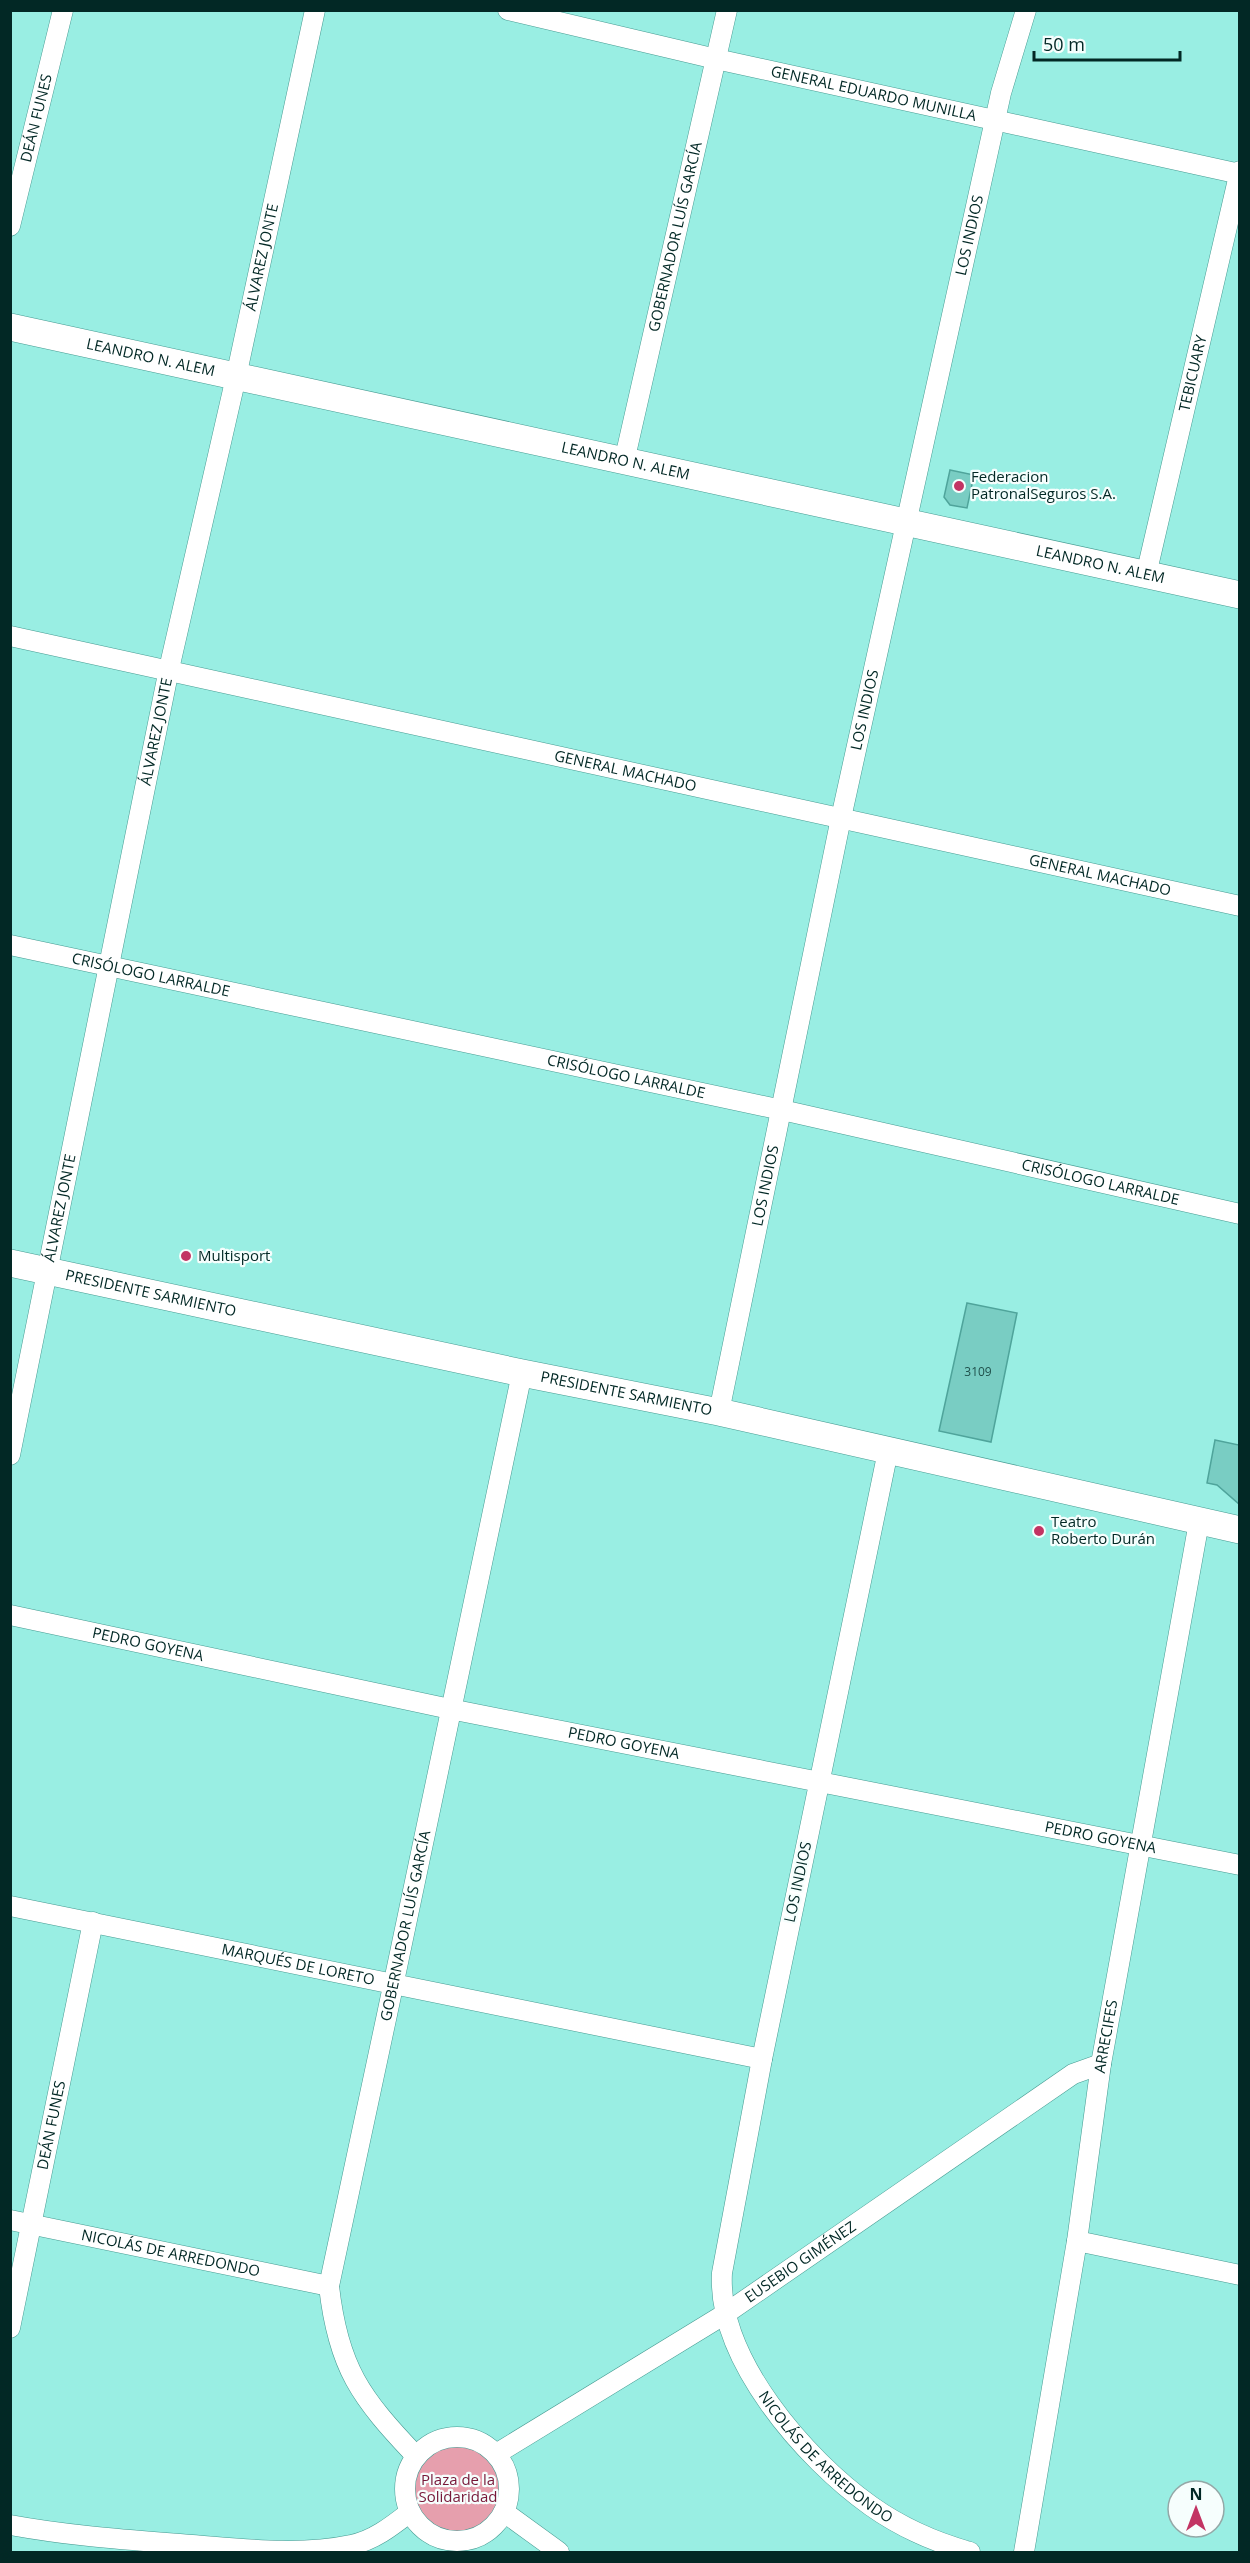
<svg xmlns="http://www.w3.org/2000/svg" width="1250" height="2563" viewBox="0 0 1250 2563" font-family="'Open Sans',sans-serif">
	<style>
		.green { fill: #e69fad }
		.building { fill: #79cdc3; stroke: #4fa49b; stroke-width: 1.5 }
		.lines { fill: none; stroke-linecap: round; stroke-linejoin: round }
		.street-casing { stroke: #469b92; stroke-width: 21 }
		.secondary-casing { stroke: #469b92; stroke-width: 28 }
		.street { stroke: #fff; stroke-width: 20 }
		.secondary { stroke: #fff; stroke-width: 27 }
		.poi-dot { fill: #c23463; stroke: #f6fefd; stroke-width: 2 }
		.labels { text-anchor: middle; stroke-width: 4.5; stroke-linejoin: round; paint-order: stroke }
		.number-label { font-size: 12px; fill: #20514c }
		.street-label { font-size: 15px; fill: #022825; stroke: #f6fefd }
		.poi-label { font-size: 15px; fill: #022825; stroke: #f6fefd; text-anchor: start }
		.park-label { font-size: 15px; fill: #771738; stroke: #f6fefd }
	</style>
	<rect width="100%" height="100%" fill="#99eee3"/>
	<path class="green" d="M411 2489a47 47 0 1 1 94 0a47 47 0 1 1-94 0Z"/>
	<path class="building" d="M950,470l24,5 -7,33 -17,-3 -6,-8z
		M967,1303l50,10 -26,129 -52,-11z
		M1215,1440l24,5v59l-22,-19 -10,-2z"/>
	<g class="lines">
		<g class="street-casing">
			<g id="street">
				<path id="s1" d="M508,10l208,49 524,115"/>
				<path id="s2" d="M10,226l53,-216"/>
				<path id="s3" d="M624,462l103,-452"/>
				<path id="s4" d="M1146,575l94,-404"/>
				<path id="s5" d="M10,636l1230,270"/>
				<path id="s6" d="M10,945l772,165 458,104"/>
				<path id="s7" d="M719,1412l122,-594 160,-725 25,-83"/>
				<path id="s8" d="M888,1451l-126,608 -40,214c-5,86 83,186 149,233 31,22 63,36 99,46"/>
				<path id="s9" d="M10,1455l159,-786 67,-292 79,-367"/>
				<path id="s10" d="M10,1615l440,94 790,156"/>
				<path id="s11" d="M10,1906l752,153"/>
				<path id="s12" d="M10,2220l319,66"/>
				<path d="M1077,2241l163,34"/>
				<path id="s13" d="M10,2328l83,-406"/>
				<circle cx="457" cy="2489" r="52"/>
				<path id="s14" d="M496,2454l229,-140 348,-240 28,-10"/>
				<path id="s15" d="M416,2456c-55,-58 -78,-88 -87,-170 66,-304 128,-609 193,-913"/>
				<path d="M504,2512l55,40"/>
				<path d="M10,2525c60,11 121,15 182,20 52,4 107,11 159,0 22,-4 41,-19 59,-33"/>
				<path id="s16" d="M1024,2552l53,-311 24,-177 98,-542"/>
			</g>
		</g>
		<g class="secondary-casing">
			<g id="secondary">
				<path id="s17" d="M10,327l1230,268"/>
				<path id="s18" d="M10,1263l512,110 197,39 521,118"/>
			</g>
		</g>
		<use href="#street" class="street"/>
		<use href="#secondary" class="secondary"/>
	</g>
	<g class="poi-dot">
		<circle cx="959" cy="486" r="6"/>
		<circle cx="186" cy="1256" r="6"/>
		<circle cx="1039" cy="1531" r="6"/>
	</g>
	<g class="labels">
		<g class="number-label">
			<text x="978" y="1376">3109</text>
		</g>
		<g class="street-label">
			<text dy="5" stroke="none"><textPath href="#s1" startOffset="375">GENERAL EDUARDO MUNILLA</textPath></text>
			<text dy="5" stroke="none"><textPath href="#s2" startOffset="111">DEÁN FUNES</textPath></text>
			<text dy="5" stroke="none"><textPath href="#s7" startOffset="1203">LOS INDIOS</textPath></text>
			<text dy="5" stroke="none"><textPath href="#s3" startOffset="231">GOBERNADOR LUÍS GARCÍA</textPath></text>
			<text dy="5" stroke="none"><textPath href="#s9" startOffset="1224">ÁLVAREZ JONTE</textPath></text>
			<text dy="5" stroke="none"><textPath href="#s17" startOffset="144">LEANDRO N. ALEM</textPath></text>
			<text dy="5" stroke="none"><textPath href="#s4" startOffset="207">TEBICUARY</textPath></text>
			<text dy="5" stroke="none"><textPath href="#s17" startOffset="630">LEANDRO N. ALEM</textPath></text>
			<text dy="5" stroke="none"><textPath href="#s17" startOffset="1116">LEANDRO N. ALEM</textPath></text>
			<text dy="5" stroke="none"><textPath href="#s7" startOffset="717">LOS INDIOS</textPath></text>
			<text dy="5" stroke="none"><textPath href="#s9" startOffset="738">ÁLVAREZ JONTE</textPath></text>
			<text dy="5" stroke="none"><textPath href="#s5" startOffset="630">GENERAL MACHADO</textPath></text>
			<text dy="5" stroke="none"><textPath href="#s5" startOffset="1116">GENERAL MACHADO</textPath></text>
			<text dy="5" stroke="none"><textPath href="#s6" startOffset="144">CRISÓLOGO LARRALDE</textPath></text>
			<text dy="5" stroke="none"><textPath href="#s6" startOffset="630">CRISÓLOGO LARRALDE</textPath></text>
			<text dy="5" stroke="none"><textPath href="#s6" startOffset="1116">CRISÓLOGO LARRALDE</textPath></text>
			<text dy="5" stroke="none"><textPath href="#s7" startOffset="231">LOS INDIOS</textPath></text>
			<text dy="5" stroke="none"><textPath href="#s9" startOffset="252">ÁLVAREZ JONTE</textPath></text>
			<text dy="5" stroke="none"><textPath href="#s18" startOffset="144">PRESIDENTE SARMIENTO</textPath></text>
			<text dy="5" stroke="none"><textPath href="#s18" startOffset="630">PRESIDENTE SARMIENTO</textPath></text>
			<text dy="5" stroke="none"><textPath href="#s10" startOffset="141">PEDRO GOYENA</textPath></text>
			<text dy="5" stroke="none"><textPath href="#s10" startOffset="627">PEDRO GOYENA</textPath></text>
			<text dy="5" stroke="none"><textPath href="#s10" startOffset="1113">PEDRO GOYENA</textPath></text>
			<text transform="translate(798 1882) rotate(-78)" y="5">LOS INDIOS</text>
			<text dy="5" stroke="none"><textPath href="#s15" startOffset="564">GOBERNADOR LUÍS GARCÍA</textPath></text>
			<text dy="5" stroke="none"><textPath href="#s11" startOffset="294">MARQUÉS DE LORETO</textPath></text>
			<text dy="5" stroke="none"><textPath href="#s16" startOffset="522">ARRECIFES</textPath></text>
			<text dy="5" stroke="none"><textPath href="#s13" startOffset="207">DEÁN FUNES</textPath></text>
			<text dy="5" stroke="none"><textPath href="#s12" startOffset="164">NICOLÁS DE ARREDONDO</textPath></text>
			<text dy="5" stroke="none"><textPath href="#s14" startOffset="360">EUSEBIO GIMÉNEZ</textPath></text>
			<text dy="5" stroke="none"><textPath href="#s8" startOffset="1058">NICOLÁS DE ARREDONDO</textPath></text>
		</g>
		<g class="poi-label">
			<text x="971" y="482">Federacion<tspan x="971" dy="17">PatronalSeguros S.A.</tspan></text>
			<text x="198" y="1261">Multisport</text>
			<text x="1051" y="1527">Teatro<tspan x="1051" dy="17">Roberto Durán</tspan></text>
		</g>
		<g class="park-label">
			<text x="458" y="2485">Plaza de la<tspan x="458" dy="17">Solidaridad</tspan></text>
		</g>
	</g>
	<rect width="1250" height="2563" fill="none" stroke="#022825" stroke-width="24"/>
	<g transform="translate(1196 2509)"><circle r="28" fill="#f6fefd" stroke="#94a8a7" stroke-width="1.5"/>
	<path d="M0-4.5L10 22L0 15L-10 22Z" fill="#c23463"/>
	<text y="-9" font-size="16" font-weight="bold" text-anchor="middle" fill="#022825">N</text>
	</g>
	<path d="M1034 51v9h146v-9" fill="none" stroke="#022825" stroke-width="3"/>
	<text x="1043" y="51" font-size="18" fill="#022825" stroke="#f6fefd" stroke-width="4.5" paint-order="stroke">50 m</text>
</svg>
